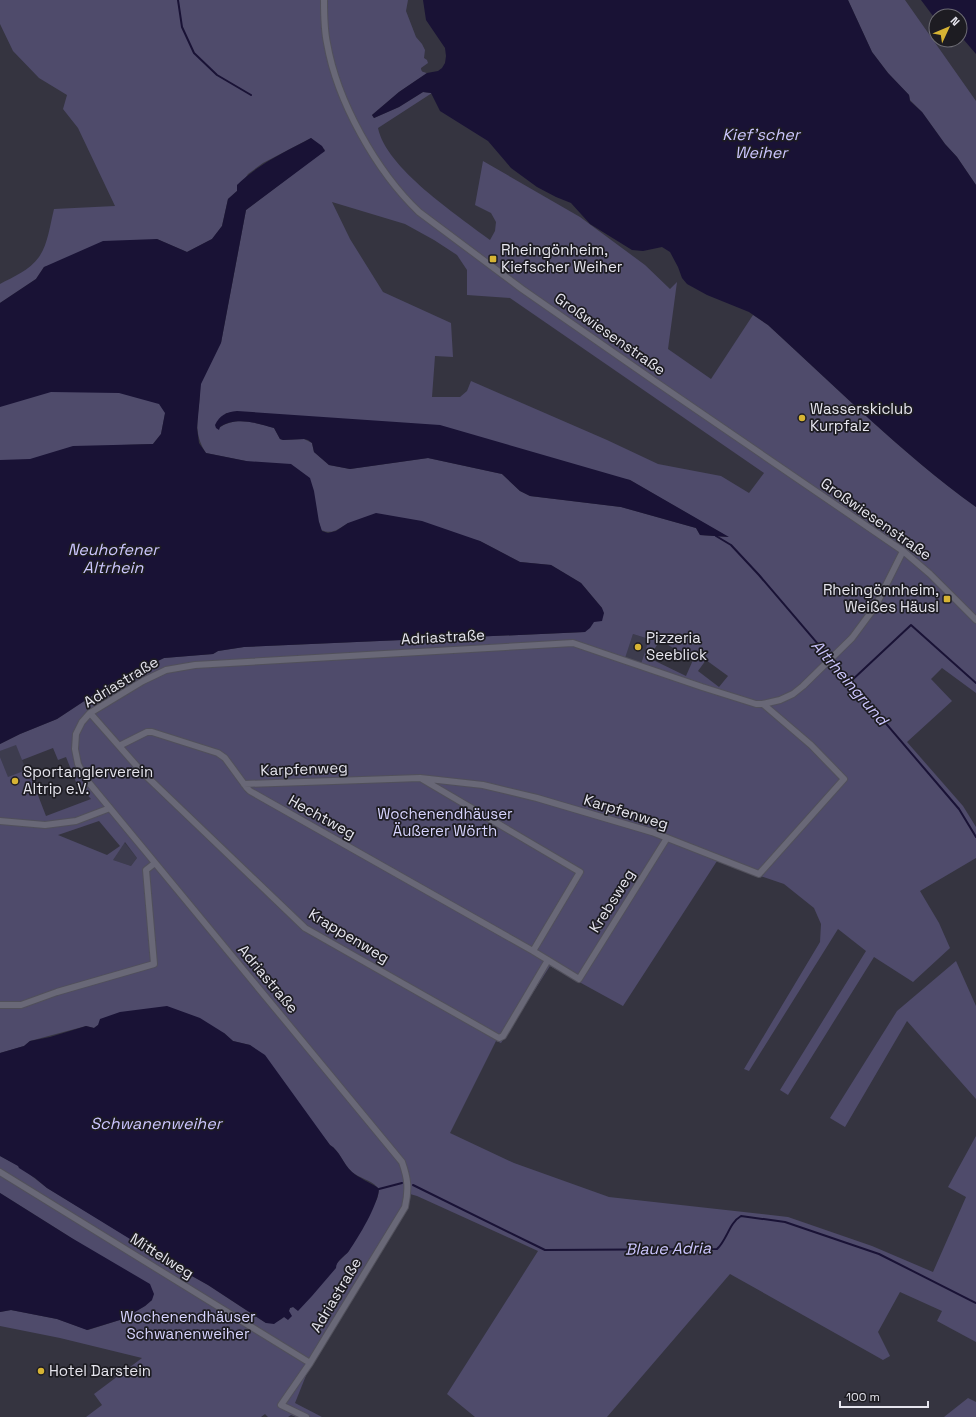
<svg xmlns="http://www.w3.org/2000/svg" width="976" height="1417" viewBox="0 0 976 1417" font-family="'Space Grotesk',sans-serif">
	<style>
		.built { fill: #3d3c4e }
		.green { fill: #4f4b6b; fill-rule: evenodd }
		.water { fill: #191235 }
		.lines { fill: none; stroke-linecap: round; stroke-linejoin: round }
		.stream { stroke: #191235; stroke-width: 2 }
		.minor-casing { stroke: #51505b; stroke-width: 8 }
		.minor { stroke: #696877; stroke-width: 6 }
		.poi-dot { fill: #d7b434; stroke: #1d1c22; stroke-width: 1.5 }
		.labels { text-anchor: middle; stroke-width: 3.5; stroke-linejoin: round; paint-order: stroke }
		.poi-label { font-size: 15px; fill: #e6e5ee; stroke: #1d1c22; text-anchor: start }
		.street-label { font-size: 15px; fill: #e6e5ee; stroke: #1d1c22 }
		.park-label { font-size: 15px; fill: #d8d5ff; stroke: #1d1c22 }
		.water-label { font-size: 16px; font-style: italic; fill: #ccc6fe; stroke: #1d1c22 }
	</style>
	<rect width="100%" height="100%" fill="#353440"/>
	<path class="built" d="M633,634l16,5 -8,25 -17,-6z
		M16,744l10,26 -18,8 -8,-21v-6z
		M124,842l13,16 -6,8 -19,-6z"/>
	<path class="green" d="M0,0h408l-2,11 10,26 6,7 3,6 -1,8 3,2 1,3 -7,5c0,4 2,4 6,5l-28,19 -27,23 2,3 25,-11 24,-15 9,1 -54,35c8,40 79,87 112,112l5,-9 1,-9 -5,-9 -16,-8 8,-44 97,56 65,48 25,24 7,-7 -9,67 43,30 42,-64 15,10c68,62 133,128 208,182v186l-34,-25 -11,11 21,22 -45,41 56,64 13,21v31l-56,33 19,32 11,25 -37,34 -39,-25 -86,138 -8,-5 86,-139 -28,-22 -89,142 -5,-2 76,-127 1,-18 -7,-16 -30,-24 -67,-23 -94,145 -73,-40 -49,77 -5,-2 -46,92 64,30 95,34 179,20 84,29 61,26 33,-75 -18,-10 28,-51v206l-39,-21 5,-10 -42,-19 -22,40 12,24 -7,4 -153,-86 -123,143h-132l-28,-23 91,-143 -121,-55 -7,-2 -99,169 -16,40 27,14h-26l-5,-2 -3,2h-20l-3,-3 -4,3h-175l16,-12 -8,-11 48,-36 -82,-20 -60,-12v-14l11,-2 46,9 31,11 35,-11 22,-13 7,-6 -82,-63 -70,-44v-37l19,10 28,22 109,66 23,17h4l25,14 58,38c10,1 21,-5 24,-15l3,-1 55,-55 29,-53c1,-3 3,-9 0,-12 -6,-7 -18,-9 -25,-15 -9,-8 -12,-21 -22,-27l-80,-100 -17,-4 -9,-8 -126,-8 -4,3 -8,-2 -56,15 -6,5 -24,7v-296l8,20 18,-7 1,2h2l17,44 45,-17 -15,-17 -10,-25 -8,3 -5,-12 -31,12 -6,-15 -16,6v-7l20,-10 37,-15 53,-35 54,-26 49,-4 5,-3 26,-4 341,-15 17,-24 -21,-25 -30,-18 -31,-3 -40,-21 -132,-18c-10,6 -15,12 -27,7l-2,-8 -73,-61 -40,-8c-15,-23 -6,-39 -6,-64l-35,25 -4,20 -8,10 -31,1 -122,88v-151l221,-39 25,-133 79,-60 -14,-12 -48,25 -15,11 -11,17 -9,8 -6,27 -10,13 -25,13 -30,-13 -113,28 -8,12 -36,24v-19c13,-7 30,-14 39,-27 9,-13 11,-32 15,-48l61,-3 -37,-78 -15,-19 4,-14 -28,-17 -26,-27 -13,-27zM332,202l73,22 29,16 23,15 10,15v25l43,3 254,175 -15,20 -28,-17 -63,-12 -51,-24 -136,-59 -4,10 -7,6h-28l3,-41 18,1 -2,-34 -68,-31 -33,-53zM226,413l404,67 98,57 -28,-2 -4,-7 -75,-21 -91,-11 -10,-5 -18,-17 -74,-16 -78,11 -21,-4 -15,-13 -2,-9 -8,-4 -21,1 -3,-1 -6,-11c-17,-5 -38,-12 -55,0zM633,634l16,5 -8,25 -16,-6zM660,640l33,20 -7,16 -37,-18zM706,660l22,16 -9,11 -21,-16zM99,821l21,25 -13,9 -49,-20zM125,842l12,16 -6,8 -18,-6z
		M848,0h57l71,101v84l-19,-28 -12,-13 -23,-32 -12,-12 -1,-5 -21,-22 -16,-21z
		M956,961l20,45v93l-69,-78 -62,106 -15,-9 67,-107z
		M968,1398l8,4v15h-32z"/>
	<path class="water" d="M423,0h425l24,52 16,21 21,22 1,6 12,11 23,32 12,13 19,28v322c-75,-54 -140,-120 -208,-182l-19,-13 -42,-17 -20,-11 -5,-6 -4,-11 -8,-15 -8,-5 -19,4 -11,-1 -42,-26 -19,-21 -15,-6 -19,-10 -26,-19 -23,-27 -48,-30 -9,-18 -8,-1 -24,15 -25,11 -2,-3 27,-23 28,-19 11,-2 4,-3 3,-5 1,-7 -1,-8 -19,-28z
		M921,0h55v54l-12,-14 -4,-2v-22h-24v4z
		M311,138l11,8 3,5 -79,59 -25,133 -20,41 -4,44 2,15 7,10 40,8 45,3 19,14 4,13 5,31 3,9 6,2 8,-2 12,-8 28,-10 46,8 58,20 40,21 31,3 30,18 21,25 2,5 -2,8 -8,1 -4,6 -5,4 -341,15 -26,4 -5,3 -49,4 -54,26 -53,35 -37,15 -20,10v-284l30,-1 43,-13 80,-2 8,-10 4,-21 -6,-9 -40,-11 -68,-1 -51,15v-104l36,-24 8,-12 59,-26 54,-2 30,13 25,-13 10,-13 6,-27 9,-8v-6c21,-21 48,-33 74,-47z
		M237,411l203,14 190,55 99,57 -29,-2 -4,-7 -75,-21 -91,-11 -10,-5 -18,-17 -74,-16 -78,11 -21,-4 -15,-13 -2,-9 -4,-3 -4,-1 -21,1 -3,-1 -6,-11c-17,-5 -38,-12 -54,-1l-1,3 -3,-2 -1,-3c5,-10 11,-13 22,-14z
		M167,1006l33,12 24,15 9,8 17,4 15,10 65,90c10,6 13,19 22,27 7,6 17,10 25,15l2,2c-1,16 -21,49 -30,62 -4,5 -13,10 -13,17l-24,28 -14,15 -5,-4 -3,1 -1,3 3,5 -4,4 -4,-3 -10,7 -8,-1 -58,-38 -25,-14h-3l-24,-16 -2,1 -12,-7 1,-2 -96,-59 -12,-10 -16,-10 -1,-2 -18,-10v-103l24,-7 6,-5 20,-4 33,-10 3,-1 8,2 4,-3 2,-6 20,-7z
		M0,1193l70,44 80,47 4,10 -2,6 -7,6 -22,13 -36,11 -30,-11 -46,-9 -11,2z"/>
	<g class="lines">
		<path class="stream" d="M178,0l4,27 12,26 23,22 34,20
			M716,536l15,9 28,30 200,234 17,28
			M850,682l61,-57 65,58
			M413,1185l132,65 172,-1c10,-9 12,-26 24,-33l44,6 94,32 97,49
			M379,1189l23,-6"/>
		<g class="minor-casing">
			<path id="minor" d="M324,0c0,14 0,29 3,43 10,58 49,128 92,169l103,77 131,91 250,171 27,23 46,46
				M90,713l52,59 163,156 194,110 4,-2 45,-76
				M119,746l28,-14h5l66,21 7,5 22,30 3,3 283,160 46,28 88,-141
				M422,779l158,93 -47,79
				M244,784l176,-6 63,7 54,13 115,34 107,42 85,-95 -33,-34 -48,-41
				M0,821l45,4 31,-4 34,-13
				M0,1005h21l36,-13 97,-28 -8,-94 9,-7
				M0,1172l310,191
				M306,1417l-25,-12 29,-42 95,-156c4,-18 3,-28 -3,-45l-317,-384 -7,-14 -3,-15 1,-15 6,-12 8,-9 53,-32 23,-11 29,-5 378,-22 129,44 54,17h7l17,-4 13,-6 10,-8 49,-48 23,-31 28,-56"/>
		</g>
		<use href="#minor" class="minor"/>
	</g>
	<g class="poi-dot">
		<rect x="489" y="255" width="8" height="8" rx="2"/>
		<circle cx="802" cy="418" r="4"/>
		<rect x="943" y="595" width="8" height="8" rx="2"/>
		<circle cx="638" cy="647" r="4"/>
		<circle cx="15" cy="781" r="4"/>
		<circle cx="41" cy="1371" r="4"/>
	</g>
	<g class="labels">
		<g class="poi-label">
			<text x="501" y="255">Rheingönheim,<tspan x="501" dy="17">Kiefscher Weiher</tspan></text>
			<text x="810" y="414">Wasserskiclub<tspan x="810" dy="17">Kurpfalz</tspan></text>
			<text x="939" y="595" text-anchor="end">Rheingönnheim,<tspan x="939" dy="17">Weißes Häusl</tspan></text>
			<text x="646" y="643">Pizzeria<tspan x="646" dy="17">Seeblick</tspan></text>
			<text x="23" y="777">Sportanglerverein<tspan x="23" dy="17">Altrip e.V.</tspan></text>
			<text x="49" y="1376">Hotel Darstein</text>
		</g>
		<g class="street-label">
			<text transform="translate(610 334) rotate(35)" y="5">Großwiesenstraße</text>
			<text transform="translate(876 519) rotate(35)" y="5">Großwiesenstraße</text>
			<text transform="translate(443 637) rotate(-3)" y="5">Adriastraße</text>
			<text transform="translate(121 682) rotate(-31)" y="5">Adriastraße</text>
			<text transform="translate(304 769) rotate(-2)" y="5">Karpfenweg</text>
			<text transform="translate(626 812) rotate(17)" y="5">Karpfenweg</text>
			<text transform="translate(322 817) rotate(29)" y="5">Hechtweg</text>
			<text transform="translate(612 901) rotate(-58)" y="5">Krebsweg</text>
			<text transform="translate(349 936) rotate(31)" y="5">Krappenweg</text>
			<text transform="translate(268 979) rotate(50)" y="5">Adriastraße</text>
			<text transform="translate(162 1256) rotate(32)" y="5">Mittelweg</text>
			<text transform="translate(336 1295) rotate(-59)" y="5">Adriastraße</text>
		</g>
		<g class="park-label">
			<text x="445" y="819">Wochenendhäuser<tspan x="445" dy="17">Äußerer Wörth</tspan></text>
			<text x="188" y="1322">Wochenendhäuser<tspan x="188" dy="17">Schwanenweiher</tspan></text>
		</g>
		<g class="water-label">
			<text x="761" y="140">Kief'scher<tspan x="761" dy="18">Weiher</tspan></text>
			<text x="113" y="555">Neuhofener<tspan x="113" dy="18">Altrhein</tspan></text>
			<text transform="translate(850 682) rotate(49)" y="6">Altrheingrund</text>
			<text x="156" y="1129">Schwanenweiher</text>
			<text transform="translate(668 1248) rotate(-1)" y="6">Blaue Adria</text>
		</g>
	</g>
	<g transform="translate(948 28) rotate(46)"><circle r="19" fill="#1d1c22" stroke="#6d6c74"/>
	<path d="M0-3L7 15L0 10L-7 15Z" fill="#d7b434"/>
	<text y="-6" font-size="11" font-weight="bold" text-anchor="middle" fill="#e6e5ee">N</text>
	</g>
	<path d="M840 1401v6h88v-6" fill="none" stroke="#e6e5ee" stroke-width="2"/>
	<text x="846" y="1401" font-size="12" fill="#e6e5ee" stroke="#1d1c22" stroke-width="3" paint-order="stroke">100 m</text>
</svg>
